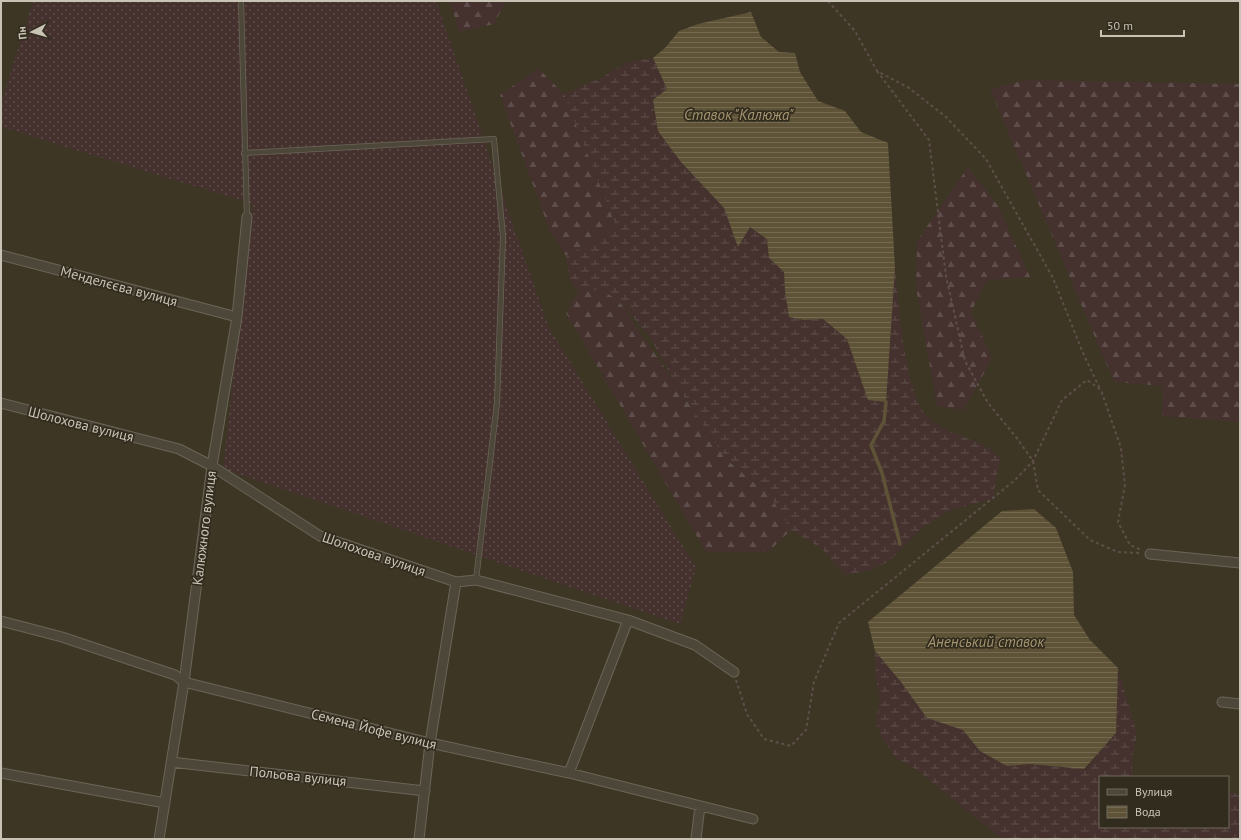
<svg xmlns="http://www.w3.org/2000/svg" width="1241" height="840" viewBox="0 0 1241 840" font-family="'PT Sans',sans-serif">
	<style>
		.forest { fill: url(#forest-firs) }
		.wetland { fill: url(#wetland-marsh) }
		.garden { fill: url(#garden-dots) }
		.water { fill: url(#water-rules) }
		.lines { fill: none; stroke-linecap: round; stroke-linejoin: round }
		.stream { stroke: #5e5337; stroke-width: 3.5 }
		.lane-casing { stroke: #6b6557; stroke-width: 6 }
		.street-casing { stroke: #6b6557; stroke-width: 11 }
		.path { stroke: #5f4f49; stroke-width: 2; stroke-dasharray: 3 3; stroke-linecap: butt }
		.lane { stroke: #4d4739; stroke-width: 4.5 }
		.street { stroke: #4d4739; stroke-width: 9 }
		.labels { text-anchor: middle; stroke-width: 3.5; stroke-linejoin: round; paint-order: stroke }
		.street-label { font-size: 14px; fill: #c8c3b5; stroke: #322c1e }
		.water-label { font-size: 15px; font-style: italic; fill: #a59570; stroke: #322c1e }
	</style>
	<defs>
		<pattern id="forest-firs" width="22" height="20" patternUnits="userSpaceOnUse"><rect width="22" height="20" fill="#45322f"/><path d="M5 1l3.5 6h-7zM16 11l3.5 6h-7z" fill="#5e4e4b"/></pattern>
		<pattern id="wetland-marsh" width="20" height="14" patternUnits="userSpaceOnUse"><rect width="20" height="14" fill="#45322f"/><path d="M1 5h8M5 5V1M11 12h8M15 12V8" fill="none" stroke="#5e4e4b"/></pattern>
		<pattern id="garden-dots" width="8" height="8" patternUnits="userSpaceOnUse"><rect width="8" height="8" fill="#45322f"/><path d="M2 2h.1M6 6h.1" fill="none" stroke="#5e4e4b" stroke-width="1.8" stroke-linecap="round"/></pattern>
		<pattern id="water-rules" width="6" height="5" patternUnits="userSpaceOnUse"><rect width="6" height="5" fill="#5e5337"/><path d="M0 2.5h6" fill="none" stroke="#746a52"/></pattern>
	</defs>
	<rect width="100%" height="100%" fill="#3d3625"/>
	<path class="forest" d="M450,1h56l-12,23 -35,8z
		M538,68l26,26 53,135 -51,27 -16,-25 -50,-136z
		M1026,80l214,4v338l-78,-6 1,-30 -49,-4 -124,-293z
		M968,167l30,39 32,71 -43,3 -16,32 21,46 -28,52 -27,-4 -21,-118 1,-47z
		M602,290l17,11 107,158 45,38 20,33 -23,22h-62l-140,-239 12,-21z"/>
	<path class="wetland" d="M653,58l14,31 14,73 43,46 14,38 12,-19 17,12 2,19 15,14 1,19 19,29 19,-2 24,21 22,61 17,2 9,-134c4,35 9,123 32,148 15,16 37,20 56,29 6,3 12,8 17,13l-7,40 -44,13 -26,16 -35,35 -18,8 -25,5 -23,-26 -31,-19 -20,-33 -45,-38 -51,-76 -25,-46 -31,-36 -17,-11 -24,2 -9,-15 -3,-21 51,-28 -53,-134 37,-16 27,-16z
		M875,651l26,31 26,36 36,12 17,21 27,15 23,-2 54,5 32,-36 2,-65 19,66 -5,22 1,21h-33v50h128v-36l12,4v44h-238l-85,-69 -21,-12 -13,-18 -7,-18 4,-27 -4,-15z"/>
	<path class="garden" d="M33,1h403l112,325 148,242 -16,56 -457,-155 30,-265 -252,-77v-24z"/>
	<path class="water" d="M751,12l10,25 18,15 16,1 5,19 18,29 27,10 16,21 27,11 7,125 -9,134 -18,-2 -21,-61 -24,-20 -19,1 -15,-3 -4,-26 -1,-19 -15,-14 -2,-19 -17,-12 -12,20 -14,-39 -43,-46 -23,-31 -5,-31 14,-11 -14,-31 12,-10 14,-17 19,-7z
		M1034,509l22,19 17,44 1,43 16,25 28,28 -2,65 -32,36 -54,-5 -23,2 -27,-15 -17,-21 -36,-12 -26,-36 -26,-31 -7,-29 134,-111z"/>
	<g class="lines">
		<path class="stream" d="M886,402l-2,19 -13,24 11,28 18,71"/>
		<g class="lane-casing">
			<path id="lane" d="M241,1l6,216
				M244,153l250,-14 9,98 -6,166 -21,177"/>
		</g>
		<g class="street-casing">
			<path id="street" d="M1,255l236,62
				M1,403l178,46 33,17 108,70 136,46 20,-2 152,40 67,25 39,27
				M1150,554l90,9
				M1,621l61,16 113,38 9,7 246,61 139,30 184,46
				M1222,702l18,2
				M171,762l254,29
				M1,773l164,30
				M569,773l59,-153
				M159,839l25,-157 28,-216 25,-149 10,-100
				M419,839l11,-96 26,-161
				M696,839l4,-33"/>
		</g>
		<path class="path" d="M828,1l27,30 22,40 32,17 37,29 40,42 67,119 30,75 17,36
			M877,71l52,69 17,136 19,85 23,42 28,34 17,24 5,29 52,50 28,12 23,1
			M736,680l11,34 17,25 27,7 15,-16 8,-48 25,-59 176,-143 18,-19 29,-61 25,-20 14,10 20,58 4,37 -7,37 12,23 11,5"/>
		<use href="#lane" class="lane"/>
		<use href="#street" class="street"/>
	</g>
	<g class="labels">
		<g class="street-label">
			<text transform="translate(119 286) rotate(15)" y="5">Менделєєва вулиця</text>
			<text transform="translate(81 424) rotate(14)" y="5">Шолохова вулиця</text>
			<text transform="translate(204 528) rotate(-83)" y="5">Калюжного вулиця</text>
			<text transform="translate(374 554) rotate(19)" y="5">Шолохова вулиця</text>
			<text transform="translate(374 729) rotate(14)" y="5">Семена Йофе вулиця</text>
			<text transform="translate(298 776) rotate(6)" y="5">Польова вулиця</text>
		</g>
		<g class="water-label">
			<text x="739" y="120">Ставок "Калюжа"</text>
			<text x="986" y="647">Аненський ставок</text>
		</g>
	</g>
	<rect width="1241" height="840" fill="none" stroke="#c8c3b5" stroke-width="4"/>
	<rect x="1099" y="776" width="130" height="52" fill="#322c1e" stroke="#6e685a"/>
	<rect x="1107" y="789" width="20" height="6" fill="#4d4739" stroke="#6e685a"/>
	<text x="1135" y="796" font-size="12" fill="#c8c3b5">Вулиця</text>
	<rect x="1107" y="806" width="20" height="12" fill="url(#water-rules)" stroke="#6e685a"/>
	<text x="1135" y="816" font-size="12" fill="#c8c3b5">Вода</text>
	<g transform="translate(32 32) rotate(264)" stroke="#322c1e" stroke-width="3" paint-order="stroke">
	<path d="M0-3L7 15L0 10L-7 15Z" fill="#c8c3b5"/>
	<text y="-6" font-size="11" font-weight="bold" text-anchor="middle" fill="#c8c3b5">Пн</text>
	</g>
	<path d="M1101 30v6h83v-6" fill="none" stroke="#c8c3b5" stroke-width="2"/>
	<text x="1107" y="30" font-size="12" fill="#c8c3b5" stroke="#322c1e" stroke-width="3" paint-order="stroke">50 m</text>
</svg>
